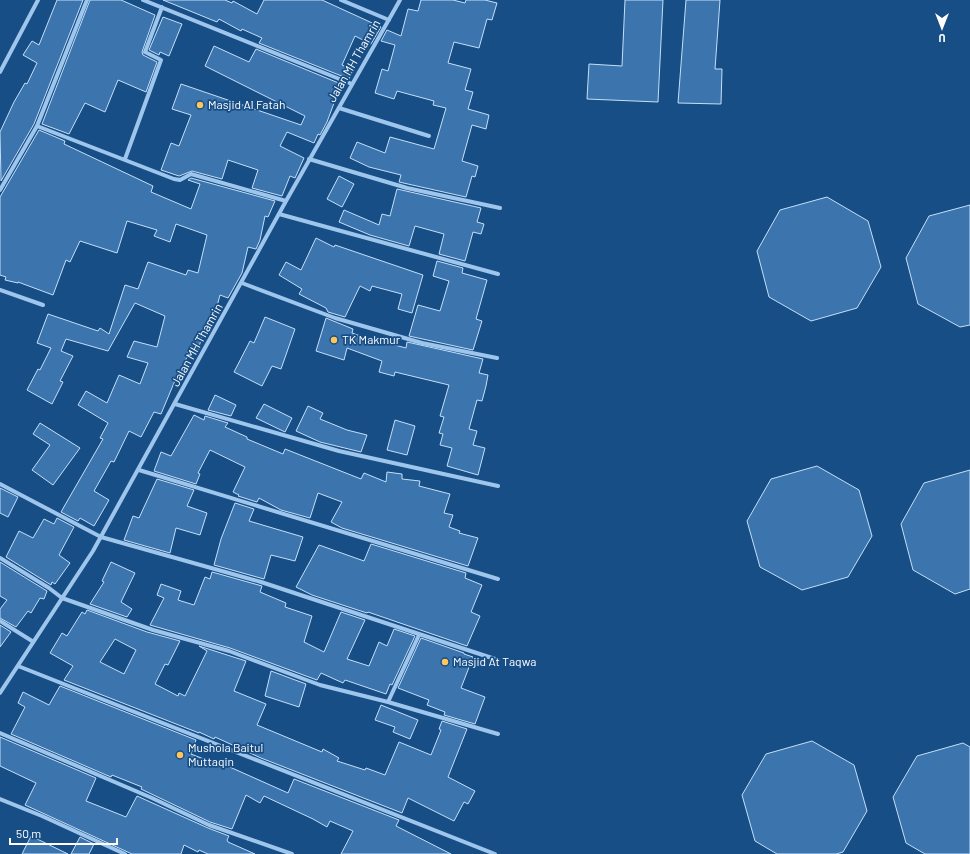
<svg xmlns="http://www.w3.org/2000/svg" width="970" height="854" viewBox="0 0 970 854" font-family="Barlow,sans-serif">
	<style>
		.building { fill: #3c75ae; stroke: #c4dff9; fill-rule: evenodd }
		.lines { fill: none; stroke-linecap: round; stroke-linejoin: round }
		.minor { stroke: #9ec6ed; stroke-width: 4 }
		.poi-dot { fill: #ffc65a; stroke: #184e86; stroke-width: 1.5 }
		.labels { text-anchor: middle; stroke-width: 3.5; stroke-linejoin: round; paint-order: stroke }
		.street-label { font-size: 12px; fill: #fff; stroke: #184e86 }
		.poi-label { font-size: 12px; fill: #fff; stroke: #184e86; text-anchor: start }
	</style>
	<rect width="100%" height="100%" fill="#184e86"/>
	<path class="building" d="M57,0h26l-49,124 -33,57 -1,-49 14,-30 11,-19 2,1 10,-21 -14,-8 9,-14 7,4z
		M90,0h31l34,15 -13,37 1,3 14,7 -11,30 -28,-12 -13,32 -20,-9 -16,31 -27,-10z
		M163,0h62l7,3 1,-2 24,13 7,-14h58l59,27 -10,17 -16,-8 -13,29 11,5 -4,9 -90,-36 3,-5 -20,-9 -1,2 -22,-12 -2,3z
		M421,0h32l12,3 1,-3h19l12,3 -5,17 -5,-1 -8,29 -25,-6 -6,21 23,6 -6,21 8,2 -5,17 21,6 -3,14 -14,-4 -10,36 16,5 -3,11 -3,-1 -6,21 -67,-15 2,-7 -32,-8 -19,-9 7,-16 28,11 5,-16 44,12 12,-41 -13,-3 1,-4 -37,-10 -3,8 -19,-6 7,-24 6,2 7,-26 -14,-4 6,-11 14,6 7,-27 10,2z
		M625,0h38l-5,102 -71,-3 2,-35 33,2z
		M686,0h34l-5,69h7l-1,35 -43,-1z
		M163,17l19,7 -13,32 -9,-4 -1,3 -10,-5z
		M214,46l35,16 7,-13 85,35 -14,38 -7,13 -2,-1 -4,9 -27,-11 -7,14 24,12 -9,20 -5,-2 -8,20 -30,-8 6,-18 -30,-10 -6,19 -30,-8 -13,5 -18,-6 10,-27 8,3 12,-31 -19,-6 9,-25 120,41 4,-9 -100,-50z
		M39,130l26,11 -1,3 89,42 -2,6 40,17 9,-25 -12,-4 3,-2 84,23 -7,16 -3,-1 -5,24 -4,9 -8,-2 -6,26 -14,25 -8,-3 -10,37 -6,-2 -6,20 -8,-3 -8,25 -3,-1 -18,43 -7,-2 -13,25 -12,-6 -15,31 -3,-1 -17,30 15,9 -15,26 -14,-8 -2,3 -17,-9 42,-73 -3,-1 8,-15 -30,-18 8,-14 21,12 12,-28 21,9 8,-21 -21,-6 7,-16 23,6 8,-31 -30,-13 -27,48 -42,-12 -5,12 12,5 -13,25 3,1 -11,22 -25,-14 11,-21 2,1 11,-22 -14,-5 11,-29 50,17 2,-3 9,6 16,-49 13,4 10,-27 38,13 2,-5 10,3 9,-38 -31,-11 -6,18 -16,-6 3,-6 -30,-9 -10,32 -37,-12 -10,21 -4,-2 -13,35 -35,-13v1l-13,-3 1,-3 -6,-2v-78z
		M339,176l15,8 -12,23 -15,-8z
		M397,189l84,19 -4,14 7,2 -3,10 -8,-2 -8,29 -26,-7 5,-20 -29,-8 -6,20 -39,-11 -31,-13 5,-12 35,15 3,-11 8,2z
		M827,197l41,24 13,46 -24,41 -46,13 -42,-24 -12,-46 23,-41z
		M970,205v120l-10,2 -42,-23 -12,-46 23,-42z
		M316,238l18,9 1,-2 88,30 -11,38 -14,-4 4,-15 -30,-8 -2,5 -10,-5 -15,31 -17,-5 -2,-4 -27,-14 3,-5 -23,-14 7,-13 15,8z
		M437,261l26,7 -1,5 25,7 -11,39 6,2 -9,29 -64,-14 9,-31 22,6 9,-30 -16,-5z
		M265,317l30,12 -14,40 -9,-3 -10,20 -28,-14 16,-31 4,2z
		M326,318l27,11 -1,4 34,12 1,-2 19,5 1,-6 76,17 -4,14 9,2 -2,11 -4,15 -5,-1 -8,29 8,2 -4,14 12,3 -7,27 -31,-9 5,-18 -12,-3 3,-11 -4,-1 5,-16 -4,-1 9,-31 -54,-13 -1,4 -15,-4 3,-11 -35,-13 -3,12 -28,-9z
		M215,395l21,10 -5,11 -23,-6z
		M264,404l28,14 -7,14 -29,-14z
		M308,406l15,7 -3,6 27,11 20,5 -6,17 -41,-10 -24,-11z
		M194,415l10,5 1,-4 23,7 -3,4 22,10v2l36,15 2,-5 76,30 3,-6 22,9 1,-10 15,2v5l18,2 -1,5 31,8 -6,19 9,2 -4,12 11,4 -1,2 19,5 -10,28 -126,-38 -11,-6 11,-20 -24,-9 -8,25 -29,-8 -22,-12 -2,4 -19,-6 1,-1 -6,-3 12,-25 -35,-17 -12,23 2,1 -4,10 -42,-13 7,-19 10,4z
		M395,420l20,6 -8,29 -20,-5z
		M40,423l40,25 -27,37 -21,-15 18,-25 -17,-11z
		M817,466l42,24 13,46 -24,41 -46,13 -42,-23 -13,-46 24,-42z
		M970,470v119l-15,5 -42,-24 -12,-46 23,-41z
		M157,479l37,11 -7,16 20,7 -7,22 -24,-7 -6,25 -46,-13 9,-24 6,2z
		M0,488l18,9 -10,20 -8,-4z
		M235,503l19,6 -5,12 54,16 -8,24 -24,-6 -7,24 -50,-14 7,-26z
		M57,518l17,9 -15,28 11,8 -15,21 -3,-2 -1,3 -45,-28 13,-26 14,7 11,-19 10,5z
		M371,544l95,29 -1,5 17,7 -11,27 9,4 -13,30 -99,-34 -1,1 -55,-18 -16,-8 23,-42 45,16z
		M0,562l47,29 -3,8 -4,-1 -9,15 -3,-2 -12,16 -16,-9v-9l7,-9 -7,-4z
		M111,562l24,11 -14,29 11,7 -5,8 -37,-13 14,-22 -2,-1z
		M212,572l50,14 -2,6 26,11 -1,4 27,9 -8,26 20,10 17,-40 24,8 -18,39 22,7 10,-24 8,4 7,-17 21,7 -23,49 -2,-1 -4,10 -41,-14 -2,3 -22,-10 -4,7 -87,-32 -80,-23 14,-27 -7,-3 4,-11 20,7 -3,9 16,5 11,-28 5,2z
		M87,610l60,22 33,9 -12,24 -3,-1 -10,20 23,12 1,-3 6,3 22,-45 -8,-5 47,15 -12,30 32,13 -9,21 65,27 1,-3 16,9 -2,3 28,9 1,-2 19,7 14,-33 32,13 10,-25 -2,-1 3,-8 25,8 -19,48 27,14 -7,13 -4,-2 -10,19 -46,-23 -6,15 -141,-55 -46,-21 -1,2 -15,-7v1l-135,-53 9,-14 -23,-13 12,-20 5,3 15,-24 3,2zM115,639l21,11 -12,24 -24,-12z
		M0,625l11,7 -11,15z
		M421,638l43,15v1l9,3 -12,31 24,9 -10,27 -31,-9 1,-3 -18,-7 2,-5 -31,-12z
		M271,671l35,13 -7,23 -34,-11z
		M60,686l136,54 -5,14 31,12 1,-2 65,29 6,-14 105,41 -3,6 55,28h-110l12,-23 -23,-10 -3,6 -14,-8 -49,-23 -4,7 -14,-8 -14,34 -22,-7 -69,-33 1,-2 -30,-12 -1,2 -100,-43 14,-27 -7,-4 5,-11 26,13z
		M381,705l37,15 -8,19 -17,-7 2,-5 -20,-7z
		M0,737l96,41 -10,23 40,16 11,-21 71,32 21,8 -2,4 1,2 27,12h-47l-9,-4 -1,2 -14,-7 -3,9h-49l-107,-49 11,-22 -36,-17z
		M812,741l42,24 13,46 -24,41 -7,2h-59l-22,-13 -13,-46 24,-41z
		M963,743l7,4v107h-45l-19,-11 -13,-46 24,-41z
		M31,836l37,18h-46z
		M80,837l14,7 -5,10h-18z"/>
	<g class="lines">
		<path class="minor" d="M143,0l209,84
			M341,0l48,20
			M0,72l38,-72
			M339,108l90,28
			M37,126l137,53 6,1 11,-6 95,27
			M125,159l36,-99 -16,-8 17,-45
			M309,159l98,29 93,20
			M0,190l37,-64 50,-126
			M279,214l219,60
			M242,283l93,35 87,25 75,15
			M0,290l43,15
			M175,404l164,47 159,35
			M139,470l359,109
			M0,484l101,53 160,45 237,78
			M0,558l49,30 13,10 91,32 76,21 91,34 68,17 110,32
			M0,621l32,20
			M18,666l477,188
			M0,693l93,-142 193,-350 114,-201
			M388,702l31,-67
			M0,733l152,65 57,27 83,29
			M0,799l42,17 83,38"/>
	</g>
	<g class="poi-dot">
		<circle cx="200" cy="105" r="4"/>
		<circle cx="334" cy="340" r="4"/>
		<circle cx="445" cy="662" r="4"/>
		<circle cx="180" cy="755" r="4"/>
	</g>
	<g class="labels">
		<g class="street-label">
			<text transform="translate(354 61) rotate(-60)" y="4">Jalan MH Thamrin</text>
			<text transform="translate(197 345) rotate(-61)" y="4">Jalan MH Thamrin</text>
		</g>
		<g class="poi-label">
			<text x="208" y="109">Masjid Al Fatah</text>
			<text x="342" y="344">TK Makmur</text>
			<text x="453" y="666">Masjid At Taqwa</text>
			<text x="188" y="752">Mushola Baitul<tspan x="188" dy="14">Muttaqin</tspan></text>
		</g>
	</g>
	<g transform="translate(942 28) rotate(180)" stroke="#184e86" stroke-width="3" paint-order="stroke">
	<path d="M0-3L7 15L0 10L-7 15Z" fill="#ffffff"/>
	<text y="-6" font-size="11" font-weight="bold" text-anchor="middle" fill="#ffffff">U</text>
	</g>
	<path d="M10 838v6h107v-6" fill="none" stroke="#ffffff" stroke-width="2"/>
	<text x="16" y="838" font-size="12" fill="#ffffff" stroke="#184e86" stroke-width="3" paint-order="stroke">50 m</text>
</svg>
